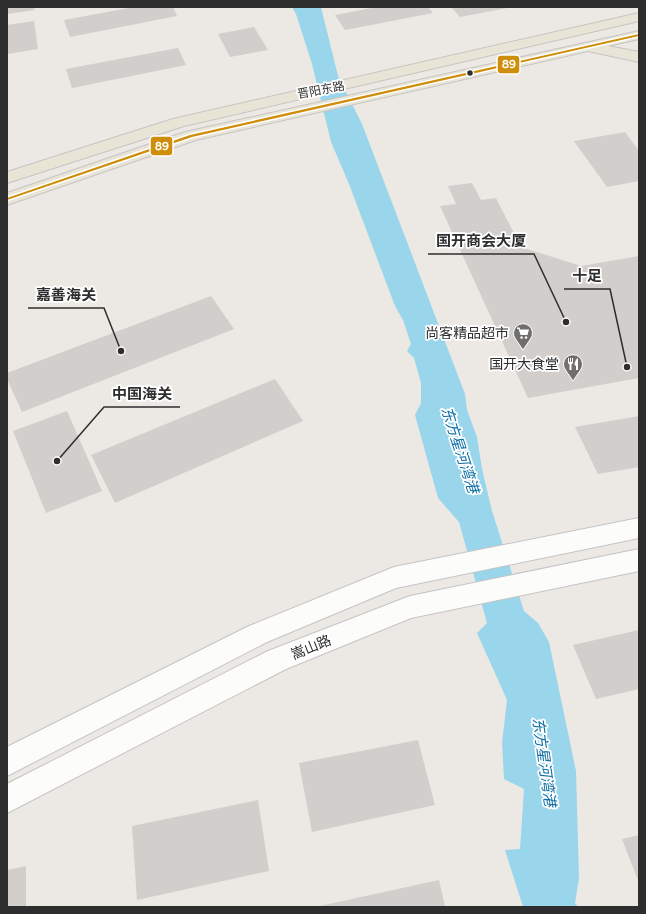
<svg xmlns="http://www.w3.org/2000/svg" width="646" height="914" viewBox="0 0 646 914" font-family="'Varela Round','Noto Sans SC',sans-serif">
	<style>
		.water { fill: #99d6ec }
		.building { fill: #d1cecb }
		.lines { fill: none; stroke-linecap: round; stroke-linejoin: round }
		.minor-casing { stroke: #c5c4c5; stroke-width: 2 }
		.major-casing { stroke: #c6c5c4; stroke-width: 2 }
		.minor { fill: #fcfcfb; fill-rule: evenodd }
		.major { fill: #e8e4d6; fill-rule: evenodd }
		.bus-1-casing { stroke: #fff; stroke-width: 3 }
		.bus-1 { fill: #cf8e09; fill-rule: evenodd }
		.bus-dot { fill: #2e2e2e; stroke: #fff; stroke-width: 1.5 }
		.labels { text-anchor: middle; stroke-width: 3.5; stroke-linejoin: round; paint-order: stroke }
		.far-street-label { font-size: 12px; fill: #2e2e2e; stroke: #fff }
		.poi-label { font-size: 14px; fill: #2e2e2e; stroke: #fff; text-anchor: end }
		.street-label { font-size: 14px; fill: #2e2e2e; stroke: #fff }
		.water-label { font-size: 15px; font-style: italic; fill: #0d6fa3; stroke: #fff }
		.leader { fill: none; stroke: #2e2e2e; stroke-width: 1.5 }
		.callout-dot { fill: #2e2e2e; stroke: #fff; stroke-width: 1.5 }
		.callout-label { font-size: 15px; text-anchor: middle; font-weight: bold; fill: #2e2e2e; stroke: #fff; stroke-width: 3.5; stroke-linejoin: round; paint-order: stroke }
		.line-badge { stroke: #fff; stroke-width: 1.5 }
		.badge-label { font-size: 11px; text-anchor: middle; font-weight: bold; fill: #fff }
	</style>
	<rect width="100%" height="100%" fill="#ece8e4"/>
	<path class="water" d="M292,7h29l17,69 24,48 103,270 2,16 10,27 5,32 10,42 32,100 14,12 11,19 27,129 3,107 -4,25 3,4h-55l-18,-57 15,-1 4,-60 -20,-10 -2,-36 5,-43 -30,-67 10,-10 -28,-101 -21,-24 -23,-83 6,-12v-20l-7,-25 -7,-7 4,-7 -8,-24 -8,-14 -46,-122 -18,-42 -19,-78 -16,-50z"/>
	<path class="building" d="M7,7h27l1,3 -28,4z
		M134,7h39l4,9 -107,21 -6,-17z
		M377,7h51l5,6 -88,17 -10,-15z
		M451,7h56v1l-47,9z
		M34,21l4,28 -31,5v-29z
		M254,27l14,23 -38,7 -12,-23z
		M178,48l8,17 -114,23 -6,-19z
		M625,132l14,19v30l-32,6 -33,-46z
		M472,183l9,17 15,-2 25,49 60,19 58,-10v122l-111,20 -88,-192 16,-2 -8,-18z
		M211,296l23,33 -212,83 -15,-33v-6z
		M275,379l28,42 -188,82 -24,-48z
		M67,411l35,80 -56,22 -33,-82z
		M639,416v51l-41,7 -23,-47z
		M639,630v59l-43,10 -23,-54z
		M418,740l17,65 -123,27 -13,-69z
		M258,800l11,71 -132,29 -5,-74z
		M639,835v48l-17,-44z
		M26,866v41h-19v-37z
		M439,880l6,27h-125v-1z"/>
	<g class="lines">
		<g class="minor-casing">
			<path id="minor" d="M639,518v20l-243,50 -129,54 -260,134v-29l242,-121 145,-59z
				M639,549v22l-228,47 -125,51 -279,144v-29l261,-133 142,-55z"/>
		</g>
		<g class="major-casing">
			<path id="major" d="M639,13v8l-455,105 -177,57v-11l166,-53z
				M639,31v8l-31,7 31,6v10l-51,-11 -392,89 -189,65v-12l178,-61z"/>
		</g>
		<use href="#minor" class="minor"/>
		<use href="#major" class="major"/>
		<g class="bus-1-casing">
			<path id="bus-1" d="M639,34v2l-447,101 -185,63v-2l183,-63z"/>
		</g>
		<use href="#bus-1" class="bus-1"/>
	</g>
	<defs>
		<g id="supermarket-pin" transform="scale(1)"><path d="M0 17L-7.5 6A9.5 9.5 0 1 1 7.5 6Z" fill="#706f6e" stroke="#fff"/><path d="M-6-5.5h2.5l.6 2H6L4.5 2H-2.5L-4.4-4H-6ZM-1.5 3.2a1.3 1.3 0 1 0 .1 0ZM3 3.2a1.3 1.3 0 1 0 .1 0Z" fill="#fff"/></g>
		<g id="restaurant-pin" transform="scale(1)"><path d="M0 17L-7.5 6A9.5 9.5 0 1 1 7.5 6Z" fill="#706f6e" stroke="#fff"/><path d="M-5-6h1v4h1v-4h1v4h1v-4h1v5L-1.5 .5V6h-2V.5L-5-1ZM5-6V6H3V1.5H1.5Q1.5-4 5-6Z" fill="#fff"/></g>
	</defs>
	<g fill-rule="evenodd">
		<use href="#supermarket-pin" x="523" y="333"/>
		<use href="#restaurant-pin" x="573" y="364"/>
	</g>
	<circle class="bus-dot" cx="470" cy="73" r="3.5"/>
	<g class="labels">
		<g class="far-street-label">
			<text transform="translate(321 90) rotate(-11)" y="4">晋阳东路</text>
		</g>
		<g class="poi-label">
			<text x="509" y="338">尚客精品超市</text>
			<text x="559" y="369">国开大食堂</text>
		</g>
		<g class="street-label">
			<text transform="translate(311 647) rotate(-22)" y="5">嵩山路</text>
		</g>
		<g class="water-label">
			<text transform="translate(460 450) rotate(72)" y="5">东方星河湾港</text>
			<text transform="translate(544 762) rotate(82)" y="5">东方星河湾港</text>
		</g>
	</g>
	<path class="leader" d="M566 322L534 254H428M627 367L610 289H564M121 351L104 308H28M57 461L104 407H180"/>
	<g class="callout-dot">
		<circle cx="566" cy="322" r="4"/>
		<circle cx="627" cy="367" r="4"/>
		<circle cx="121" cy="351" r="4"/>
		<circle cx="57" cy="461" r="4"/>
	</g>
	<g class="callout-label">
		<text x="481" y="246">国开商会大厦</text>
		<text x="587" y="281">十足</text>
		<text x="66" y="300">嘉善海关</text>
		<text x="142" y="399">中国海关</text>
	</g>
	<g class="line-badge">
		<rect x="497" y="55" width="23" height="19" rx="4" fill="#cf8e09"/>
		<rect x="150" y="136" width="23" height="20" rx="4" fill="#cf8e09"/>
	</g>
	<g class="badge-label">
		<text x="509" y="68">89</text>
		<text x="162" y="150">89</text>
	</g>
	<rect width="646" height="914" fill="none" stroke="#2e2e2e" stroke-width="16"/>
</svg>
